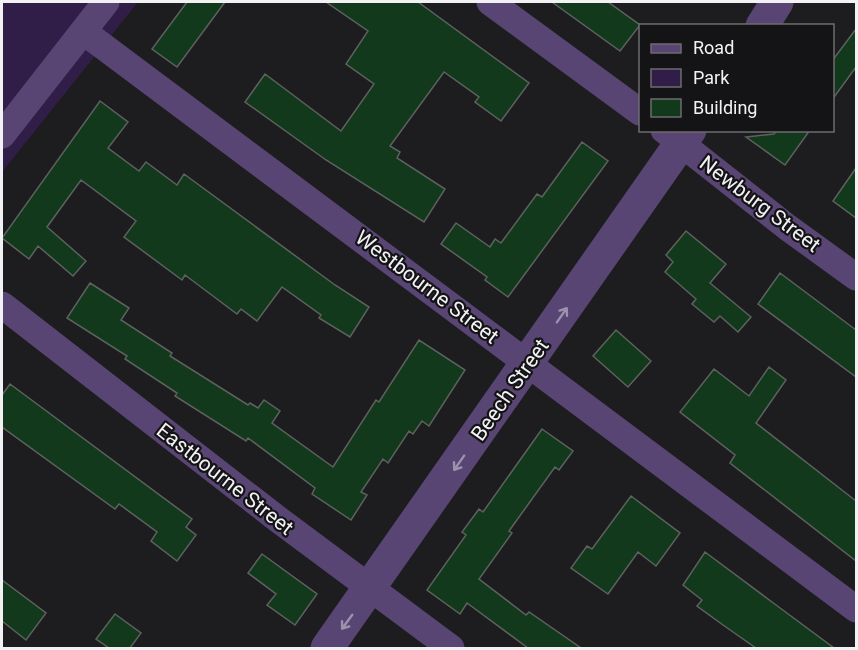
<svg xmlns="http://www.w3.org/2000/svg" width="858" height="650" viewBox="0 0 858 650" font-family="Roboto,sans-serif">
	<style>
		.green { fill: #311e48 }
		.building { fill: #12391c; stroke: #5e625f; stroke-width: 1.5 }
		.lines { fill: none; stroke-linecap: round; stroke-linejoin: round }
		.minor { stroke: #584573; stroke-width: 27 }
		.tertiary { stroke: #584573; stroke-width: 33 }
		.oneway { stroke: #9d92ad }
		.labels { text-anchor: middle; stroke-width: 4.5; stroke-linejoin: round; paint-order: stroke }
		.street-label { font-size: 21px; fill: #f2f1f4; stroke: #141316 }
	</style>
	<rect width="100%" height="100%" fill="#1d1c1f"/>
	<path class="green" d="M2,2h136l-136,170z"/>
	<path class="building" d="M187,2h38l-48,65 -25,-18z
		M326,2h92l111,81 -28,38 -26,-19 4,-5 -35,-25 -54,74 10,6 -3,6 48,31 -21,33 -98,-62 -81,-58 20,-28 76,57 33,-47 -28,-20 22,-33z
		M552,2h56l32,23 -20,26z
		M856,29v38l-24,33v-39z
		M100,101l28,21 -20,26 31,23 7,-9 31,23 7,-11 151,111 34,22 -19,30 -31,-19 2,-3 -39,-28 -25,34 -16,-12 -4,5 -52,-39 -3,5 -58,-43 12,-16 -55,-41 -34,47 39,34 -13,15 -35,-30 -9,13 -27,-21z
		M777,130h33l-25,35 -39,-28 28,-3z
		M582,142l26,19 -100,136 -23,-17 2,-3 -46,-33 15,-21 34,24 5,-8 6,4 36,-49 5,3z
		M856,168v50l-23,-17z
		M686,231l40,33 -16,19 41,34 -13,15 -18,-16 -6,6 -22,-18 4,-5 -31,-27 8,-10 -7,-7z
		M780,273l76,57v47l-98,-73z
		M90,283l39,25 -8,12 51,33 -2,3 78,49 2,-2 8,5 6,-8 16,11 -8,12 61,44 43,-67 3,2 40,-62 46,30 -36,56 -7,-5 -9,13 -4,-3 -21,32 -5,-4 -22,33 6,3 -16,25 -39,-26 3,-6 -67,-50 -2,3 -71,-45 2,-3 -52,-34 2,-3 -60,-38z
		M616,330l35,31 -23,26 -35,-31z
		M769,367l17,13 -30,43 100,78v60l-126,-98 5,-8 -55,-43 34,-43 35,27z
		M10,384l182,135 -6,8 10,8 -19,26 -26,-20 6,-9 -38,-28 -4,5 -113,-82v-32z
		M542,429l31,22 -14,19 -4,-3 -46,64 3,2 -33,46 47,36 3,-3 52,36h-53l-61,-45 -7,11 -33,-24 39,-55 -4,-3 17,-23 4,3z
		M631,496l49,37 -24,33 -18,-14 -30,42 -37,-26 16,-22 5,3z
		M705,552l67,50 62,46h-78l-33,-23 -26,-19 5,-6 -19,-15z
		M262,554l55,40 -22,31 -28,-20 9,-11 -28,-21z
		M2,580l44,33 -20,27 -24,-19z
		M115,614l26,19 -11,15h-21l-13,-9z"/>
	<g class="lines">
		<path class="minor" d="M490,2l150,110
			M84,32l772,577
			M664,130l123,97 69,50
			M2,135l104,-133
			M2,305l273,212 176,131"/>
		<path class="tertiary" d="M762,26l15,-24
			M327,648l363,-518"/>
	</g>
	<defs><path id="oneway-shaft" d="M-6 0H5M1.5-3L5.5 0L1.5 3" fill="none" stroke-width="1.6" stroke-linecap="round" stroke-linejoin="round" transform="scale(1.5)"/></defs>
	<g class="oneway">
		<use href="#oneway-shaft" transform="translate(562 315) rotate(-55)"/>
		<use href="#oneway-shaft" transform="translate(459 463) rotate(125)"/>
		<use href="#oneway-shaft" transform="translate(347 622) rotate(126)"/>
	</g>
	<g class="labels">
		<g class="street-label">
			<text transform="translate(760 204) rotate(37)" y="7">Newburg Street</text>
			<text transform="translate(427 287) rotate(37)" y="7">Westbourne Street</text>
			<text transform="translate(510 390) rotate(-55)" y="7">Beech Street</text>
			<text transform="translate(225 479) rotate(38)" y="7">Eastbourne Street</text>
		</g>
	</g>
	<rect width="858" height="650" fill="none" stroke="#f2f1f4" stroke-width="6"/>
	<rect x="639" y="24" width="195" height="108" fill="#141316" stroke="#6d6c6f" stroke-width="1.5"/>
	<rect x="651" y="44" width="30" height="9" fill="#584573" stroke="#6d6c6f" stroke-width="1.5"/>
	<text x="693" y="54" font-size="18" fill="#f2f1f4">Road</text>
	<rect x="651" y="69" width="30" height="18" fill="#311e48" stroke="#6d6c6f" stroke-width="1.5"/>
	<text x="693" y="84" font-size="18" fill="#f2f1f4">Park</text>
	<rect x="651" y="99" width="30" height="18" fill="#12391c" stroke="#6d6c6f" stroke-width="1.5"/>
	<text x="693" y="114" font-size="18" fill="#f2f1f4">Building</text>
</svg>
